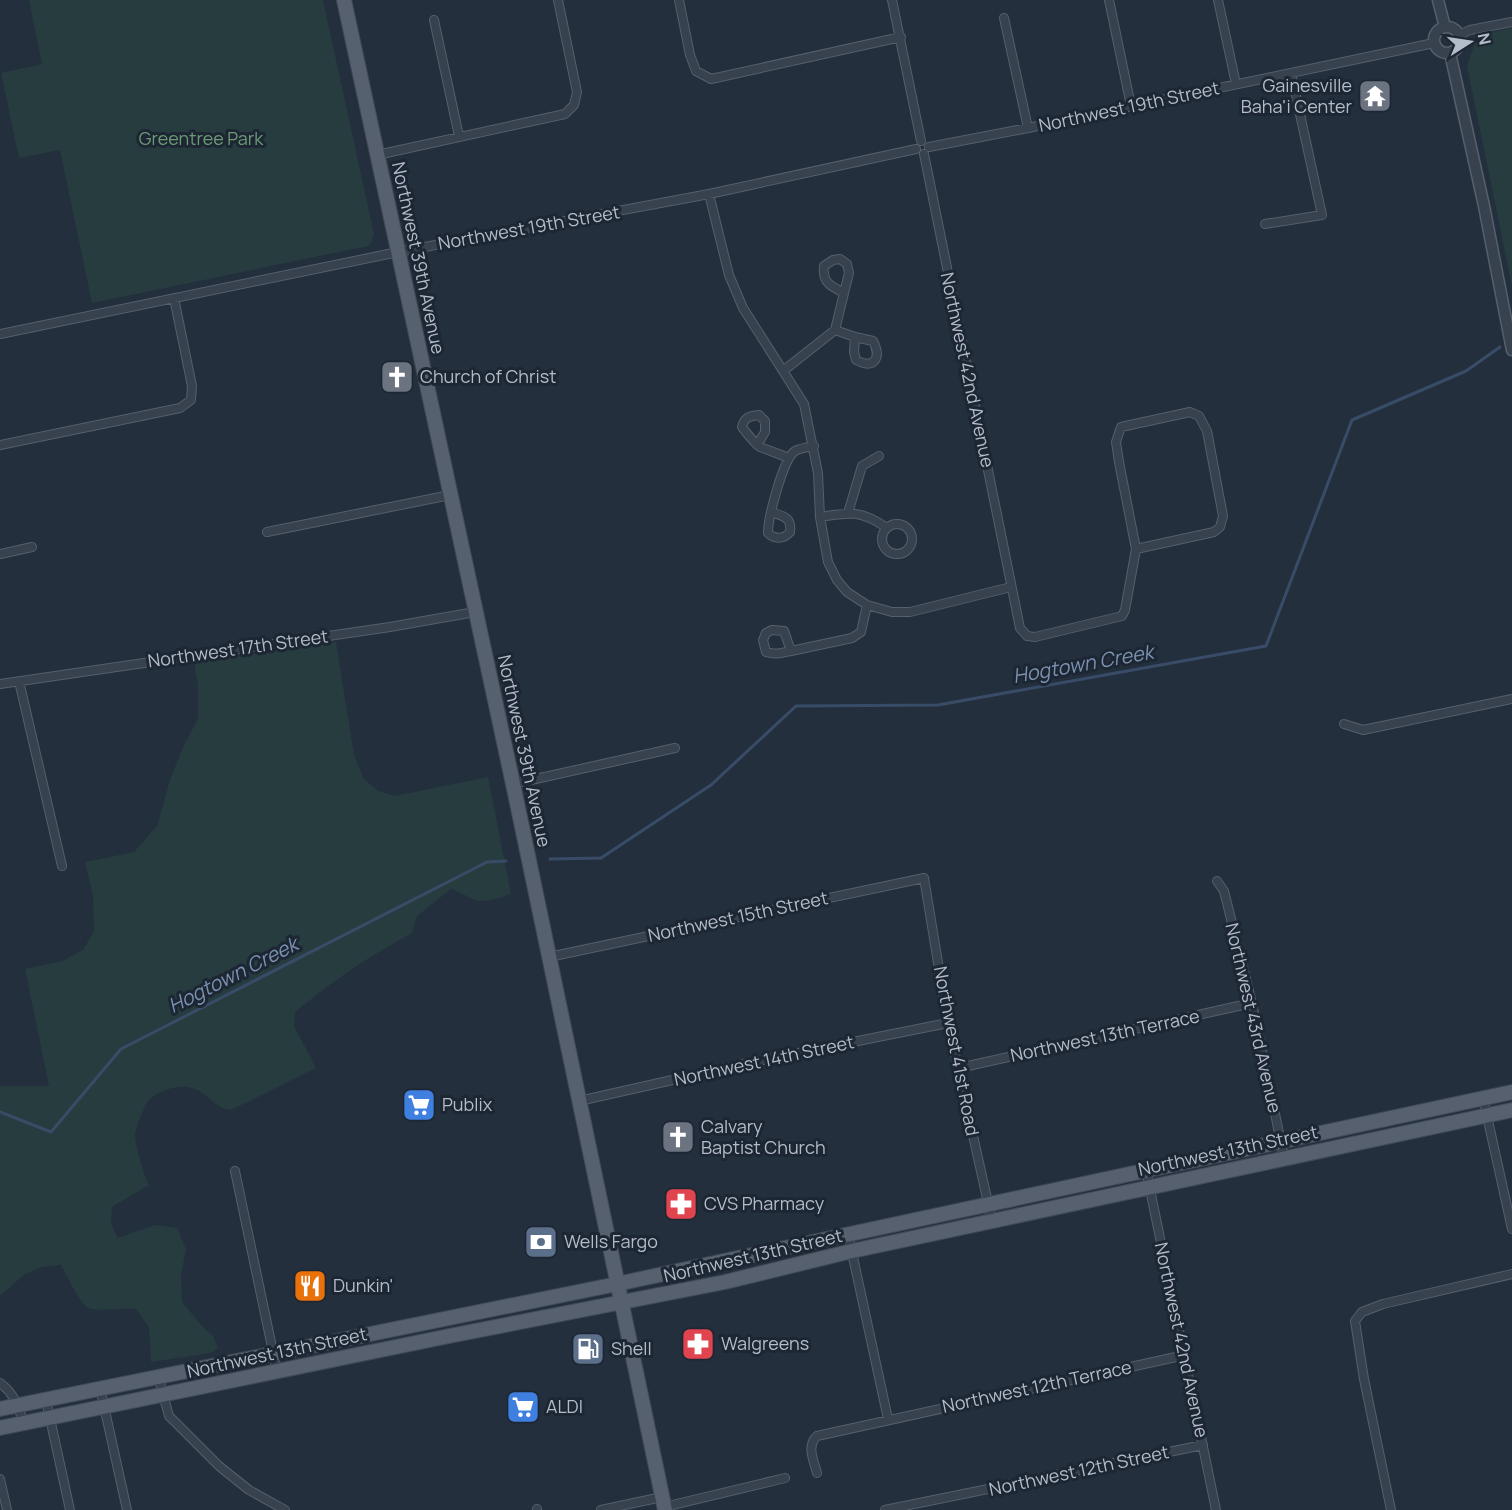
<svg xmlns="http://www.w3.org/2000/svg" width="1512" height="1510" viewBox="0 0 1512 1510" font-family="Manrope,sans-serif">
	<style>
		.green { fill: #263c3f }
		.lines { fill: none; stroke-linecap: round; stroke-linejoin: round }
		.stream { stroke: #394c67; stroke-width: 3 }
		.minor-casing { stroke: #565f6c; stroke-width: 10 }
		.tertiary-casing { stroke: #565f6c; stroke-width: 13 }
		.primary-casing { stroke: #414a57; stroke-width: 16 }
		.minor { stroke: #38414e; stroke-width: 8 }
		.tertiary { stroke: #38414e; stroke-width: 10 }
		.primary { stroke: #56606e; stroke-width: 14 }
		.labels { text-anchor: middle; stroke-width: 6; stroke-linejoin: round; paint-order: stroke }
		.poi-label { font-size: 18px; fill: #b4bcc9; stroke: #1d2633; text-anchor: start }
		.street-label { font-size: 18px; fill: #b4bcc9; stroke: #1d2633 }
		.park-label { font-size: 18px; fill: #6b9a76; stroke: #1d2633 }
		.water-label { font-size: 20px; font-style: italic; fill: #7c92b1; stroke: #1d2633 }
	</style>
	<rect width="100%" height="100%" fill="#242f3e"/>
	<path class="green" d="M29,0h294l51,234 -2,7 -4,5 -276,57 -32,-153 -41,8 -18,-85 41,-9z
		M1512,28v258l-45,-220 11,-31z
		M336,642l18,113 10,24 14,12 17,5 93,-19 23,117c-9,3 -22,8 -33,7 -9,-2 -18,-10 -27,-12l-34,27 -5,17c-41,22 -81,49 -117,79l-1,14 22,42 -85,42c-18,-2 -23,-18 -39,-22 -13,-4 -35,3 -44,13 -3,3 -13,29 -13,34 1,13 8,38 14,50l-37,22 -1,17 7,14 37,-13 22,3 9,21 -5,27 1,26 19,23 12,11 5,12 -7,5 -60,9 -2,-34 -13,-19c-11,-1 -39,2 -45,0 -12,-4 -23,-33 -30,-44l-19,2 -17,7 -25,22v-210h49l-24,-117 37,-8 21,-11 11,-19 -1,-35 -8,-34 49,-10 23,-26 13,-46 13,-33 15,-28v-33l-4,-23z"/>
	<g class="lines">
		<path class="stream" d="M550,859l51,-1 110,-73 85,-79 142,-1 328,-59 86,-226 114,-49 34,-24
			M0,1112l51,20 70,-83 366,-187 19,-1"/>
		<g class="minor-casing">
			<path id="minor" d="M679,0l11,55 6,16 15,8 190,-42
				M892,0l29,141
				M1109,0l22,106
				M1218,0l18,84
				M1004,18l24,110
				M434,20l25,116
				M1459,35l11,-5 42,-8
				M929,147l99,-19 406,-85
				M924,154l96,474 7,8 8,1 87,-21 3,-6 11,-61 -17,-87 -3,-20 5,-15 69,-15 9,4 8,15 16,85 -3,11 -6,5 -78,17
				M377,155l188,-41 9,-9 3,-13 -19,-92
				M709,194l20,81 14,33 61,96 14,69 2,44 8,45 9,18 10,12 20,13 25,7h18l101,-25
				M1265,224l57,-9 -31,-142
				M844,293l5,-20 -2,-9 -7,-5 -7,1 -9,6c-2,16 6,20 20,27l-9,37 20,7 -1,15 2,8c18,10 26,-2 17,-19l-18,-4
				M0,334l398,-82 311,-58 207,-45
				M783,371l52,-41
				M0,445l180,-37 11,-8 1,-14 -18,-88
				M757,445l8,-13v-11l-6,-6c-9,1 -15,2 -17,12 5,7 11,14 18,20l29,11
				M771,512c12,4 21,5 19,20 -6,7 -15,8 -22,1 0,-15 15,-74 27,-82 5,-3 13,-4 19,-5
				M848,513l14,-47 17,-10
				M820,517c30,-5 41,-7 67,11
				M882 539a15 15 0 1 1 30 0a15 15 0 1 1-30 0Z
				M267,532l183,-37
				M0,554l32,-7
				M791,651l-7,-20 -12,-1 -6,3 -3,7 3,12c9,3 16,1 25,-1l61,-13 9,-6 6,-27
				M19,681l43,185
				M0,684l390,-57 85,-15
				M1344,724l19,6 149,-31
				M513,784l162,-36
				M1217,881l7,10 28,112 32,154
				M549,957l375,-79 24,145 44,198
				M959,1068l293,-65
				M1483,1098l29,131
				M579,1101l169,-38 200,-40
				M1146,1170l70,340
				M235,1171l42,200
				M848,1234l40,185
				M158,1376l11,40 50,50 30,24 36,20
				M0,1383c14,10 19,24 23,40
				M100,1388l27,122
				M46,1400l24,110
				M817,1473c-3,-12 -11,-27 0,-37l368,-81
				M0,1479l7,31
				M664,1507l121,-29
				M537,1509v1
				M601,1510l61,-13
				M885,1510l318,-65
				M1391,1510l-27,-131 -9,-58 7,-9 21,-8 129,-30"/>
		</g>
		<g class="tertiary-casing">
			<path id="tertiary" d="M1438,0l7,27
				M1434 40a13 13 0 1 1 26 0a13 13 0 1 1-26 0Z
				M1450,53l34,153 28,144"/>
		</g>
		<g class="primary-casing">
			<path id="primary" d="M344,0l169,784 152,726
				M0,1409l617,-125 895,-192
				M0,1428l454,-93 271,-53 127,-31 660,-141"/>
		</g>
		<use href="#minor" class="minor"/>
		<use href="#tertiary" class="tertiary"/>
		<use href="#primary" class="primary"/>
	</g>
	<defs>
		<g id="temple-square" transform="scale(1.725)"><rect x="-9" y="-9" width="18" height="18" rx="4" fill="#6b7280" stroke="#1d2633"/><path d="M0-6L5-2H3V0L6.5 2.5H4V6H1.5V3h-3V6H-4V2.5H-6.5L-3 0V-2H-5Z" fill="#fff"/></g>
		<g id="church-square" transform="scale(1.725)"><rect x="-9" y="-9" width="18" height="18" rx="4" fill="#6b7280" stroke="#1d2633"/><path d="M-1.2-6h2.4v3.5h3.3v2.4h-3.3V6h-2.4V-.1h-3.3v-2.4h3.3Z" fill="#fff"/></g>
		<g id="supermarket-square" transform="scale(1.725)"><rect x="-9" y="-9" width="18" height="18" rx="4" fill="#3f7fe0" stroke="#1d2633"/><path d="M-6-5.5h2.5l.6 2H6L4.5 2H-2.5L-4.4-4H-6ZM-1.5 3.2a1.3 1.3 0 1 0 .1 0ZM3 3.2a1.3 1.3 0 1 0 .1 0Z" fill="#fff"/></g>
		<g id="pharmacy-square" transform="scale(1.725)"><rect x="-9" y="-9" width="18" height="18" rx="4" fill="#e0444e" stroke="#1d2633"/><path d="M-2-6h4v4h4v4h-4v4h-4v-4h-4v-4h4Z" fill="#fff"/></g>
		<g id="bank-square" transform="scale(1.725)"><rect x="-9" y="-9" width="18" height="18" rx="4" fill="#5c6f8a" stroke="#1d2633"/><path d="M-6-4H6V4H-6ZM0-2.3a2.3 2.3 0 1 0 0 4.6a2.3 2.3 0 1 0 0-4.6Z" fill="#fff"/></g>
		<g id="restaurant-square" transform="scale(1.725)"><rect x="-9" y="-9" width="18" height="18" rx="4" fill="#e8710a" stroke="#1d2633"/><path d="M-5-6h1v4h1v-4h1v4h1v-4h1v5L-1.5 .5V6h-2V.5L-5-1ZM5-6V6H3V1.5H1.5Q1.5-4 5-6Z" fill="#fff"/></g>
		<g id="fuel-square" transform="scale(1.725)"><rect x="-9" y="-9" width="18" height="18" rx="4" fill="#5c6f8a" stroke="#1d2633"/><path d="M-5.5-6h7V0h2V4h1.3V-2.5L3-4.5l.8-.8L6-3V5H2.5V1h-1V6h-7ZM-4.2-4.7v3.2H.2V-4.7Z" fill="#fff"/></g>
	</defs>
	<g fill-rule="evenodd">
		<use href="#temple-square" x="1375" y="96"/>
		<use href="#church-square" x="397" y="377"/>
		<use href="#supermarket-square" x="419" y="1105"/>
		<use href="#church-square" x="678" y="1137"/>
		<use href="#pharmacy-square" x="681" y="1204"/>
		<use href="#bank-square" x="541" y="1242"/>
		<use href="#restaurant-square" x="310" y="1286"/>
		<use href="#pharmacy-square" x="698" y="1344"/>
		<use href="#fuel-square" x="588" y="1349"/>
		<use href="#supermarket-square" x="523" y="1407"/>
	</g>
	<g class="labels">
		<g class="poi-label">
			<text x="1352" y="92" text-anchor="end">Gainesville<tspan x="1352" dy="21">Baha'i Center</tspan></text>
			<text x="420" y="383">Church of Christ</text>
			<text x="442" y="1111">Publix</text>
			<text x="701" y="1133">Calvary<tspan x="701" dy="21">Baptist Church</tspan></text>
			<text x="704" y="1210">CVS Pharmacy</text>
			<text x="564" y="1248">Wells Fargo</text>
			<text x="333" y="1292">Dunkin'</text>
			<text x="721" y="1350">Walgreens</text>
			<text x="611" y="1355">Shell</text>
			<text x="546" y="1413">ALDI</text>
		</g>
		<g class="street-label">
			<text transform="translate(1129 107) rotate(-12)" y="6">Northwest 19th Street</text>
			<text transform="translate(529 228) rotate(-10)" y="6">Northwest 19th Street</text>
			<text transform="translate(418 258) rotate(78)" y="6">Northwest 39th Avenue</text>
			<text transform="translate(967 370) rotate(78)" y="6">Northwest 42nd Avenue</text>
			<text transform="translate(238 649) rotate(-8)" y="6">Northwest 17th Street</text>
			<text transform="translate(524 751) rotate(78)" y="6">Northwest 39th Avenue</text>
			<text transform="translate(738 917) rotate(-12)" y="6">Northwest 15th Street</text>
			<text transform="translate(1253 1018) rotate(77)" y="6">Northwest 43rd Avenue</text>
			<text transform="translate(1105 1036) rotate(-12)" y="6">Northwest 13th Terrace</text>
			<text transform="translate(956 1051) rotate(79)" y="6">Northwest 41st Road</text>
			<text transform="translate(764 1061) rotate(-12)" y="6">Northwest 14th Street</text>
			<text transform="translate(1228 1151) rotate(-12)" y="6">Northwest 13th Street</text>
			<text transform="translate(753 1256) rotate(-13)" y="6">Northwest 13th Street</text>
			<text transform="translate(1181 1340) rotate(78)" y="6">Northwest 42nd Avenue</text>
			<text transform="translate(277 1353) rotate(-12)" y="6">Northwest 13th Street</text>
			<text transform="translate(1037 1387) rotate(-12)" y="6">Northwest 12th Terrace</text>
			<text transform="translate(1079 1471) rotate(-12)" y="6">Northwest 12th Street</text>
		</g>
		<g class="park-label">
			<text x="201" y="145">Greentree Park</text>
		</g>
		<g class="water-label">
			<text transform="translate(1083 664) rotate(-10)" y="7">Hogtown Creek</text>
			<text transform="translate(233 975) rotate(-27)" y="7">Hogtown Creek</text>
		</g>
	</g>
	<g transform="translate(1470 42) rotate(78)" stroke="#1d2633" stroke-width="4.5" paint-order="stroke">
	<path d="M0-4.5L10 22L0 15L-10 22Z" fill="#b4bcc9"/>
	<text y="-9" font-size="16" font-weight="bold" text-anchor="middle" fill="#b4bcc9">N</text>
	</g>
</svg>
